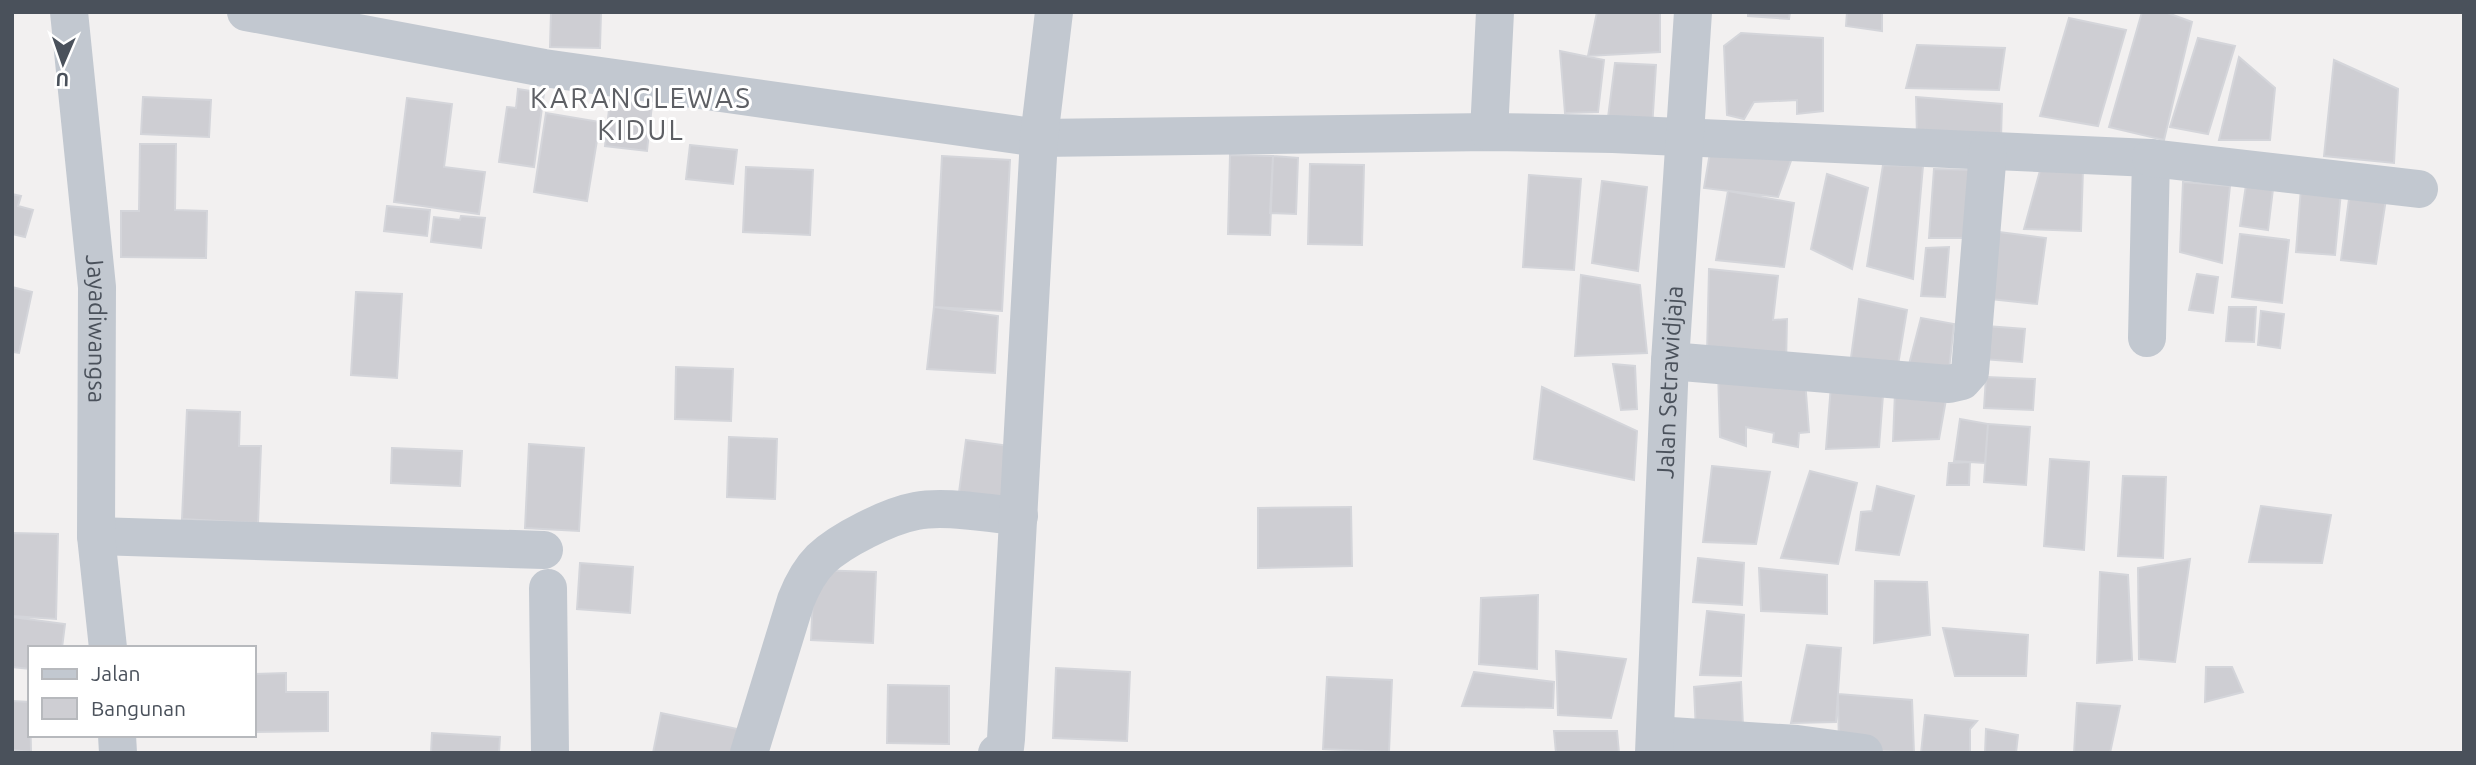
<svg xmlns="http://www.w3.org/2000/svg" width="2476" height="765" viewBox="0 0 2476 765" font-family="Ubuntu,sans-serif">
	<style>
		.building { fill: #ceced3; stroke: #d4d5da; stroke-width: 2 }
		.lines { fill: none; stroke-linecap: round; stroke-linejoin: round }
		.minor { stroke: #c2c8d0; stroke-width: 38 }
		.tertiary { stroke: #c2c8d0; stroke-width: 38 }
		.labels { text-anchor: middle; stroke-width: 6; stroke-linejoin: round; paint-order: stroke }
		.street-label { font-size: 24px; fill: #4a515b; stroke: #fff }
		.quarter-label { font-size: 28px; letter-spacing: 2px; fill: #5d5f64; stroke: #fff }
	</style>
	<rect width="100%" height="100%" fill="#f2f0f0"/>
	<path class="building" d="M551,12h50l-1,36 -50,-1z
		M1597,12h63v40l-72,4z
		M1748,12h42l-1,7 -41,-3z
		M1847,12h35v19l-36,-5z
		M2142,12h23l27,10 -28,118 -55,-13z
		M2069,18l57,12 -28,96 -58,-10z
		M1741,33l82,5v73l-26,3v-14l-43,2 -10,17 -17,-4 -3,-69z
		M2198,38l37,8 -27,88 -38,-7z
		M1917,45l88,3 -6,42 -93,-2z
		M1560,51l44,9 -6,52 -33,1z
		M2239,57l36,31 -5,52h-51z
		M2334,60l64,29 -4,74 -70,-7z
		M1615,63l41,2 -4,64 -45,-4z
		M518,89l26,4 -10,74 -35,-5 8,-55 9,1z
		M143,97l68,3 -2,37 -68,-3z
		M1916,97l86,7 -1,34 -84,-3z
		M407,98l45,6 -8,63 41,5 -6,42 -85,-12z
		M610,100l42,5 -5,46 -42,-5z
		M546,113l54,9 -13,79 -53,-9z
		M1712,141l80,17 -14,39 -74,-9z
		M140,144h36l-1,66 32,1 -1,47 -85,-1v-46h18z
		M690,145l47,5 -4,34 -47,-5z
		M1230,155l43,1 -3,79 -42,-1z
		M942,156l68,4 -8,151 -68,-4z
		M1273,156l25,2 -2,56 -26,-1z
		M1310,164l54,1 -2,80 -54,-1z
		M1883,165l40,1 -10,113 -46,-13z
		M746,167l67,3 -3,65 -67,-3z
		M2041,167l42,2 -2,62 -57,-2z
		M1934,169l44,1 -8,68h-41z
		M1827,174l41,14 -16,81 -41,-20z
		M1529,175l52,4 -7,91 -51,-3z
		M2247,178l27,3 -6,49 -28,-4z
		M1602,181l45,6 -9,84 -46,-8z
		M2183,182l47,4 -8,77 -42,-11z
		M2301,188l40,4 -6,63 -39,-3z
		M1728,191l66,12 -10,64 -68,-7z
		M12,194l9,2 -3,10 15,4 -8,27 -13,-3z
		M2349,199h37l-10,65 -35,-4z
		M387,206l43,4 -3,26 -43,-5z
		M461,216l24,2 -4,30 -50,-6 3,-25 26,3z
		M1999,232l47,6 -9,66 -46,-5z
		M2240,234l49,6 -7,63 -50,-6z
		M1949,247l-4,50 -24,-1 5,-48z
		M1709,269l69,7 -5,44 14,-1 -1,46 -79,-11z
		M2197,274l21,3 -5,36 -24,-3z
		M1581,275l59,10 7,68 -72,3z
		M12,287l20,5 -13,61 -7,-1z
		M356,292l46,2 -5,84 -46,-3z
		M1859,299l48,11 -10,61 -47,-6z
		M934,307l64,9 -3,57 -68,-4z
		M2229,307h27l-2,35 -28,-1z
		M2261,311l23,3 -4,34 -22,-3z
		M1921,318l33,6 -6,55 -42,-3z
		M1986,326l39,3 -3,33 -39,-3z
		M1613,364l22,2 2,43 -16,1z
		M676,367l57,2 -2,52 -56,-2z
		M1718,371l87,9 4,52 -10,1 -1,14 -25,-5 1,-9 -28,-6v19l-26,-9z
		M1986,377l49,2 -2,31 -49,-2z
		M1831,385l52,10 -4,52 -53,2z
		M1542,387l95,44 -3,49 -100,-21z
		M1895,392l52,2 -8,45 -46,2z
		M187,410l53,2 -1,34h22l-3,77 -76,-4z
		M1960,419l28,5 -3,39 -31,-2z
		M1988,424l42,3 -4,58 -42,-3z
		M729,437l48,2 -2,60 -48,-2z
		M966,440l44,6 -8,60 -44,-6z
		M529,444l55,4 -5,83 -54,-3z
		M392,448l70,3 -2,35 -69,-3z
		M2050,459l39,3 -5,88 -40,-4z
		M1970,462l-1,23h-22l2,-22z
		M1712,466l58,6 -14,72 -53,-2z
		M1810,471l47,12 -19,81 -57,-6z
		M2123,476l43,1 -3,81 -45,-2z
		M1877,486l37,10 -15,59 -43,-5 5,-38 11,-1z
		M2261,506l70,9 -9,48 -73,-1z
		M1351,507l1,59 -94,2v-60z
		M12,533l46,1 -2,85 -44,-3z
		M1698,558l46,5 -2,42 -49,-3z
		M2190,559l-15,103 -36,-3 -1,-91z
		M580,563l53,4 -3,46 -53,-4z
		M1759,568l68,7v39l-66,-3z
		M814,570l62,2 -3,71 -62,-3z
		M2100,572l28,3 4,85 -35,3z
		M1875,581l52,1 3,53 -56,8z
		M1538,595l-1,74 -58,-5 2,-66z
		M1707,611l37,4 -3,61 -41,-1z
		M12,617l53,7 -3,24h-32v21l-18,-2z
		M1943,628l85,7 -2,41h-71z
		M1807,645l34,3 -5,74 -45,1z
		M1556,651l70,8 -15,59 -53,-3z
		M2206,667h26l11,25 -38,10z
		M1056,668l74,4 -3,69 -74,-3z
		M1474,672l80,10 -1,26 -91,-2z
		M286,673v19h42v39l-74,1v-58z
		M1327,677l65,3 -3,72 -66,-3z
		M1741,682l2,44 -47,6 -2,-45z
		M888,685l61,1v58l-62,-1z
		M1838,694l74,6 2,53 -75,-5z
		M12,701l18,1 1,50 -19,-2z
		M2077,703l43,3 -10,47h-36z
		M661,713l81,17 -5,23h-84z
		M1925,715l52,6 -7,8v24h-49z
		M1986,729l32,6 -2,18h-31z
		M1554,731h63l2,22h-63z
		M432,733l68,4 -1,16h-68z"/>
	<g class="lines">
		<g class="minor">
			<path d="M246,12l298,56 495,70 450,-6 124,2 538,24 -4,180"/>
			<path d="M1489,132l6,-120"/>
			<path d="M2151,158l268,31"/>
			<path d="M1670,361l279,23 13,-3 8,-9 18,-221"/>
			<path d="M96,536l448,14"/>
			<path d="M548,588l2,165"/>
			<path d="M1655,735l142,9 67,9"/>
			<path d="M749,753l47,-153c6,-15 13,-29 25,-41 20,-19 68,-43 95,-48 30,-6 72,3 103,5"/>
			<path d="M997,753l8,-5 1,-9 33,-601 15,-126"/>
			<path id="s1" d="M1654,753l16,-392 23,-349"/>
		</g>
		<g class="tertiary">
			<path id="s2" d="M69,12l28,275 -1,249 12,112"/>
			<path d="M117,735l1,18"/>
		</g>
	</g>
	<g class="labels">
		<g class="street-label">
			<text dy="8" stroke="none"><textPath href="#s2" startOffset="318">Jayadiwangsa</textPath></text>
			<text dy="8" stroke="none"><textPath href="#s1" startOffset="371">Jalan Setrawidjaja</textPath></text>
		</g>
		<g class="quarter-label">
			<text x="641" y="108">KARANGLEWAS<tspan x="641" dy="32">KIDUL</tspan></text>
		</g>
	</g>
	<rect width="2476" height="765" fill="none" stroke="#4a515b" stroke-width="28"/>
	<rect x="28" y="646" width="228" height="91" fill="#ffffff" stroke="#b7b9bd" stroke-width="2"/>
	<rect x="42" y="669" width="35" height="10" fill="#c2c8d0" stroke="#b7b9bd" stroke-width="2"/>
	<text x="91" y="681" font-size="21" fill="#4a515b">Jalan</text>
	<rect x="42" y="698" width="35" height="21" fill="#ceced3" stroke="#b7b9bd" stroke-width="2"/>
	<text x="91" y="716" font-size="21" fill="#4a515b">Bangunan</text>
	<g transform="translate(63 63) rotate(182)" stroke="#ffffff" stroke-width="5" paint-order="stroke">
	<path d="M0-5L12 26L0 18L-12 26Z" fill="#4a515b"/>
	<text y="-10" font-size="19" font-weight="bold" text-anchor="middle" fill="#4a515b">U</text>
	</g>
</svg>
